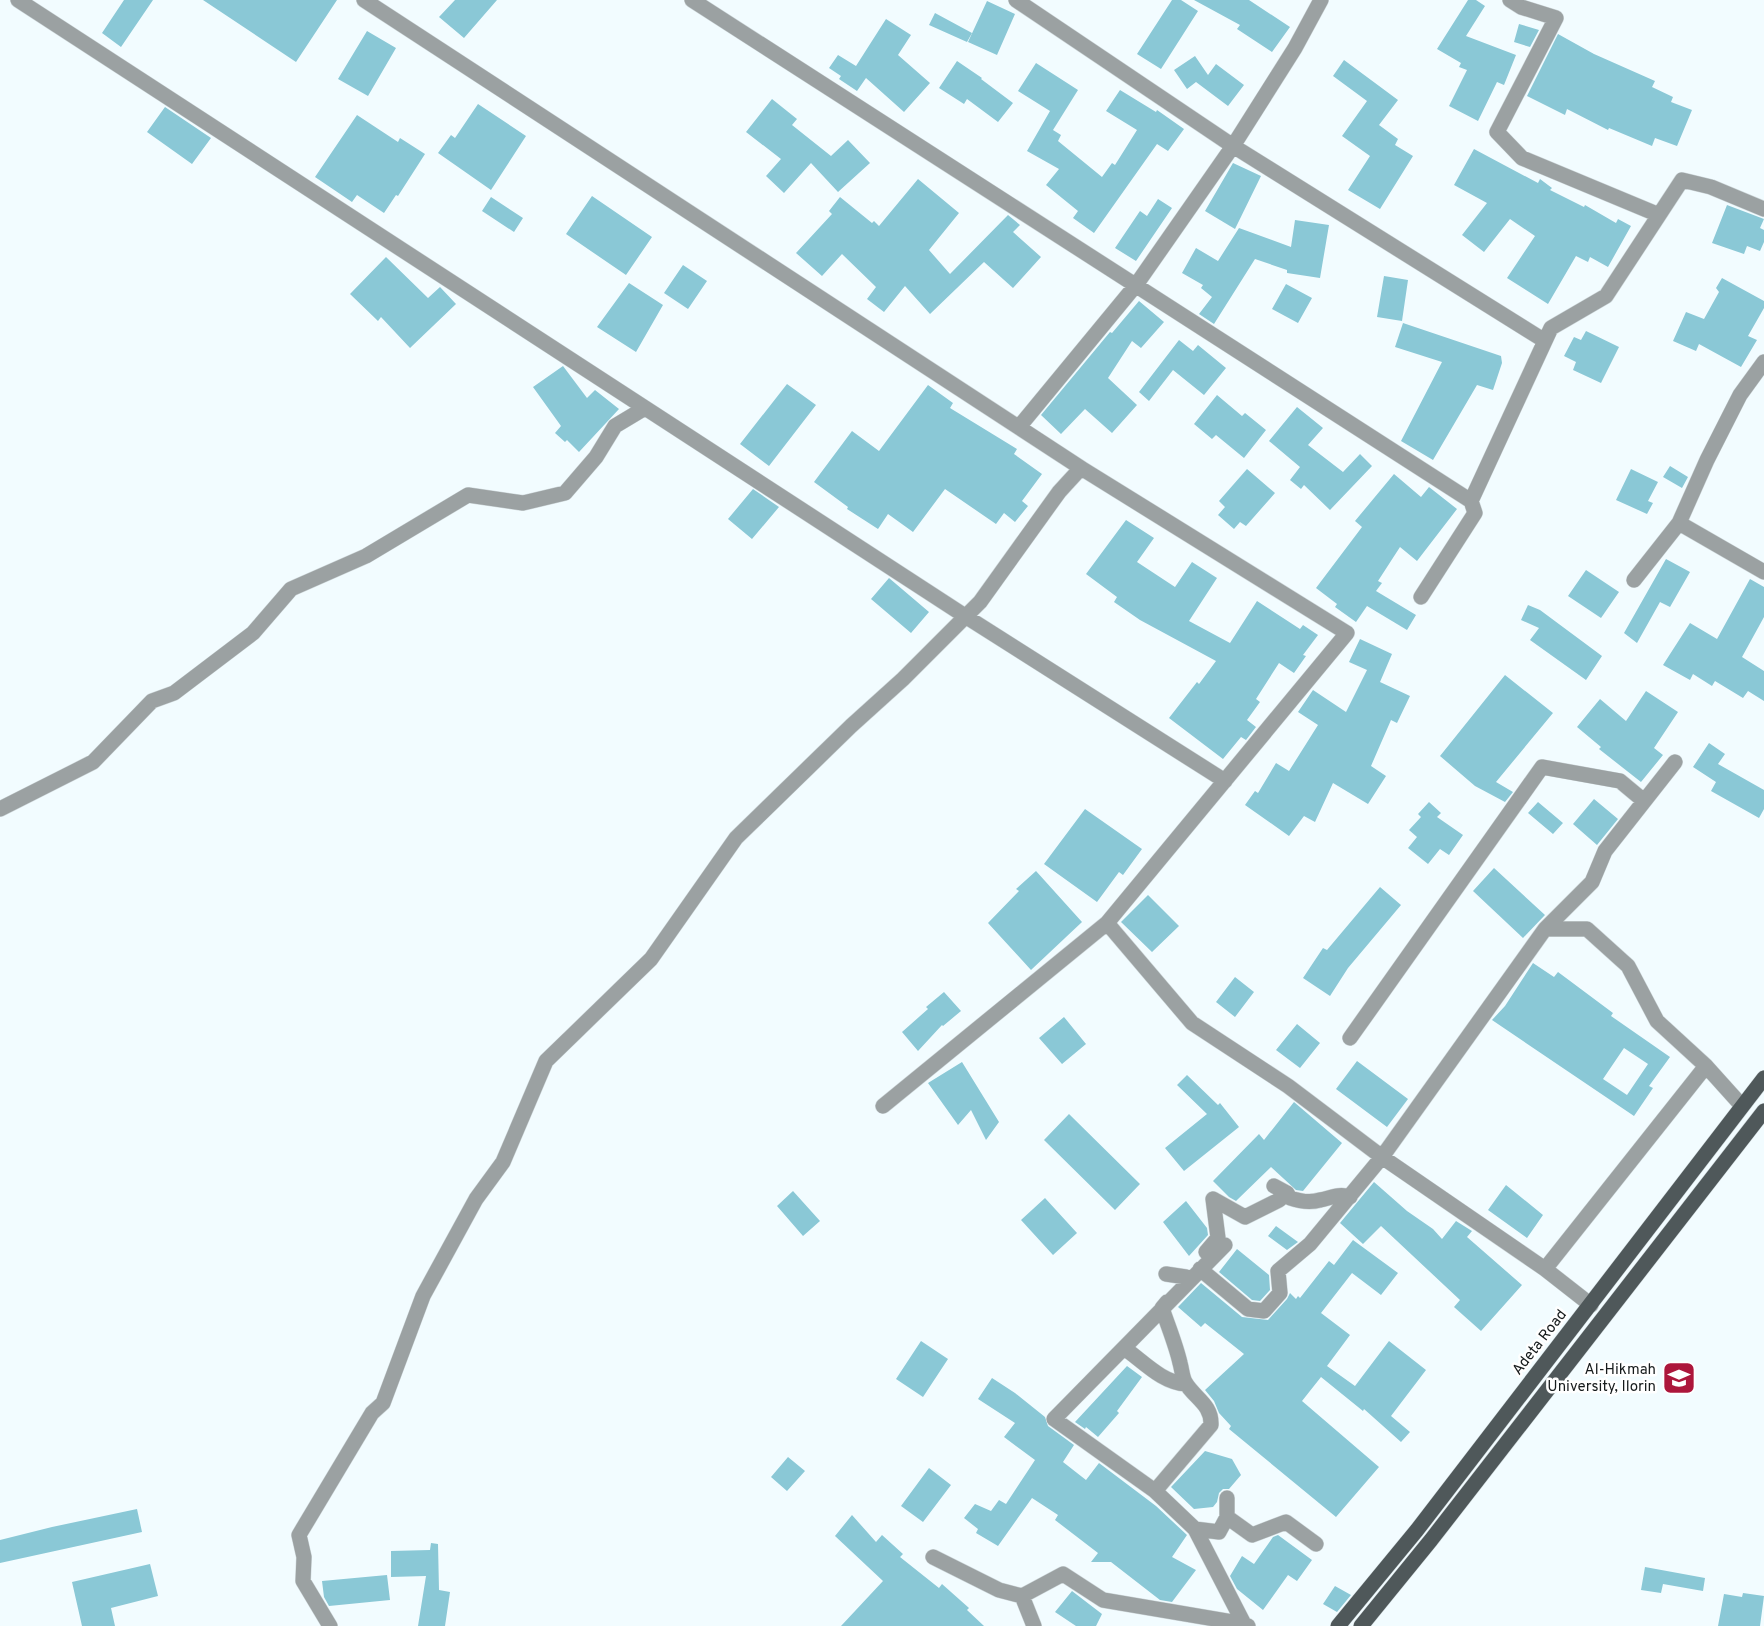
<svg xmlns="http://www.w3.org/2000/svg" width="1764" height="1626" viewBox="0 0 1764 1626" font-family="Overpass,sans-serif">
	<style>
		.building { fill: #8ac8d6; fill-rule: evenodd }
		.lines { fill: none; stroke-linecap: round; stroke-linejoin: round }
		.minor-casing { stroke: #cfd8db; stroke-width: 16 }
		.primary-casing { stroke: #cfd8db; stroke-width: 16 }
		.minor { stroke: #9ba1a2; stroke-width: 15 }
		.primary { stroke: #4f585a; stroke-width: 15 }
		.labels { text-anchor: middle; stroke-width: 5; stroke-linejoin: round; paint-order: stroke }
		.street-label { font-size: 15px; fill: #161b1c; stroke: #fff }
		.poi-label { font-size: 15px; fill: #161b1c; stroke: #fff; text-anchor: end }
	</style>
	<rect width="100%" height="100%" fill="#f2fcff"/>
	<path class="building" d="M124,0h29l-32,47 -19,-14z
		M203,0h134l-41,62z
		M455,0h42l-33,38 -25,-21z
		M1172,0h9l17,11 -37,58 -24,-15z
		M1194,0h55l41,27 -18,25 -35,-23 3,-4z
		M1468,0h8l9,6 -19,30 50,19 -12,30 -7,-3 -19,39 -29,-15 18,-36 -8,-3 2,-4 -24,-14z
		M987,1l28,13 -18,41 -29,-13z
		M935,13l37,20 -5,9 -38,-17z
		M886,19l25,16 -13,20 32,28 -26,29 -38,-34 -9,13 -18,-12 2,-3 -12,-8 9,-13 18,11z
		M1519,24l20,6 -9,17 -16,-5z
		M367,31l29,17 -28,48 -30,-17z
		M1558,34l36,20 61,27 -3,6 21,10 -2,5 21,8 -15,36 -22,-8 -3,8 -43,-18 -1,2 -41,-21 -2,6 -38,-19z
		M1195,56l13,19 8,-11 28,21 -16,21 -32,-24 -9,7 -13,-19z
		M1344,60l54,40 -19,25 19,14 -3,6 18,11 -33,53 -32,-19 22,-34 -28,-20 25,-35 -34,-25z
		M957,61l25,17 -1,1 32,24 -15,19 -31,-23 -3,5 -25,-16z
		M1036,63l42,27 -25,40 8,5 -3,6 44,36 10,-14 3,2 22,-35 -31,-19 14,-21 36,22 1,-2 27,19 -16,22 -11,-7 -63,89 -21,-15 5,-7 -32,-26 13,-16 -32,-18 23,-40 -32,-20z
		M772,99l25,20 -5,6 39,31 17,-16 22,23 -32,29 -27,-29 -27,30 -18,-17 15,-17 -35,-27z
		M478,104l48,32 -35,54 -53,-37 13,-18 4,3z
		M165,107l46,31 -19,26 -45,-32z
		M357,115l41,27 2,-4 25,16 -27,42 -2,-1 -12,18 -27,-18 -5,7 -37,-25z
		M1474,149l64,34 2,-4 12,9 -2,2 34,17 1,-2 31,18 2,-4 13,7 -23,41 -18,-10 -2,5 -12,-6 -28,48 -41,-26 28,-42 -25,-17 -26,33 -22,-17 25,-32 -33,-18z
		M1233,163l28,13 -26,53 -30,-18z
		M918,179l41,34 -30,37 21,24 58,-59 12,10 -7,7 28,25 -28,31 -29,-26 -54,52 -25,-28 -21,26 -17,-13 9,-12 -34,-33 -20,22 -26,-23 36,-39 -3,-3 11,-14 32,26 2,-2 5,5z
		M592,196l60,41 -26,38 -60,-41z
		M491,197l32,21 -9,14 -32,-21z
		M1158,199l14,9 -36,53 -21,-13 25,-37 7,5z
		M1727,205l37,14 -4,9 4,2v12l-4,9 -13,-5 -3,8 -32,-11z
		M1295,220l34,5 -9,53 -33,-5v-3l-32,-11 -41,65 -15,-10 13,-17 -11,-9 2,-3 -21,-12 14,-25 22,13 21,-33 52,19z
		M386,257l42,41 12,-11 16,17 -46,44 -29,-31 -3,4 -28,-27z
		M683,265l24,16 -19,28 -24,-16z
		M1384,276l24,4 -6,41 -25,-4z
		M1722,278l42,23v7l-16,28 9,4 -16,27 -42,-23 -3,7 -23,-10 13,-29 18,7 15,-27 -3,-4z
		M629,283l34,22 -27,47 -39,-25z
		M1286,284l26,14 -14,25 -26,-14z
		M1139,301l25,21 -23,26 -9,-7 -24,37 29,27 -25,28 -27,-24 -24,25 -20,-19 69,-83 2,1z
		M1403,323l98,33 1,7 -9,27 -16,-5 -44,75 -32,-19 41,-79 -47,-15z
		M1586,331l33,16 -18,36 -28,-13 3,-8 -12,-6 10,-19 7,3z
		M1179,340l14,11 5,-6 28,23 -22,27 -31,-25 -24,31 -10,-9z
		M563,366l24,32 8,-8 24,19 -40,43 -12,-12 -2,2 -10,-9 6,-7 -28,-39z
		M787,384l29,21 -47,61 -29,-22z
		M928,385l25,18 -3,5 67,41 -3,5 28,20 -20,27 6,5 -13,16 -11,-9 -8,11 -51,-35 -32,43 -25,-18 -10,15 -31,-20 1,-2 -34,-25 38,-51 27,20z
		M1217,395l25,21 3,-3 21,17 -22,28 -28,-23 -4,4 -18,-15z
		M1297,407l26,21 -15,17 35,27 17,-18 12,12 -42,44 -26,-25 -3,4 -11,-9 10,-13 -31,-26z
		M1670,466l18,11 -6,11 -19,-11z
		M1247,469l28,24 -29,33 -6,-4 -6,7 -16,-14 7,-8 -6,-6z
		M1631,469l27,13 -10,19 5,2 -6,11 -31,-14z
		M1394,474l27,23 8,-10 28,22 -40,52 -17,-14 -22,34 4,2 -6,8 40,24 -9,15 -40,-24 -11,16 -21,-15 2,-3 -21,-16 46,-61 -7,-6z
		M753,489l26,18 -27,32 -24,-20z
		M1126,520l28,18 -17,24 38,25 17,-25 25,16 -28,43 41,22 27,-42 43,28 3,-4 15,10 -15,20 3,1 -12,17 -15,-10 -23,36 4,3 -13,18 9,7 -10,13 -5,-3 -18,22 -54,-41 28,-36 2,2 17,-23 -76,-41 -26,-18 3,-5 -31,-23z
		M1666,559l24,13 -20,35 -10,-5 -23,41 -13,-10z
		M1586,570l33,22 -18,26 -33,-22z
		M889,578l40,34 -18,21 -40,-34z
		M1750,579l14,8v30l-22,40 22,14v30l-16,-10 -5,7 -28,-17 -3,5 -19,-12 -3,6 -27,-15 27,-42 27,16z
		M1528,605l12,5 62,46 -16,24 -56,-40 9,-12 -18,-8z
		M1360,639l32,15 -12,28 30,14 -13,27 -6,-3 -20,46 15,10 -18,28 -35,-21 -18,39 -11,-6 -15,20 -44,-31 10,-14 3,2 18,-30 13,8 29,-46 -20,-13 15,-22 33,22 21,-42 -18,-8z
		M1505,675l48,38 -57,69 17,10 -8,10 -30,-16 -35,-30z
		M1646,691l32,21 -24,36 9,7 -22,27 -42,-33 2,-2 -24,-20 23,-28 26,22z
		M1709,743l16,11 -7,10 46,26v19l-5,9 -48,-27 5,-9 -23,-15z
		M1594,799l24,20 -21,26 -24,-21z
		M1429,802l12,11 -4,4 26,18 -14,20 -9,-6 -12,15 -20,-16 9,-11 -8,-7 12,-13 -3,-3z
		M1538,802l25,21 -10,11 -25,-21z
		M1085,809l57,40 -19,26 -4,-3 -22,30 -53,-38z
		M1494,868l51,47 -22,23 -50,-47z
		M1036,871l46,51 -51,48 -43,-47 31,-32 -3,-2z
		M1380,887l21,18 -53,63 -18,28 -27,-18 20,-30 4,2z
		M1148,895l31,31 -27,26 -31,-30z
		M1533,963l21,14 4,-5 55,41 -2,3 59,41 -21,29 4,2 -19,28 -142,-96 13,-14zM1624,1048l24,16 -21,31 -24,-16z
		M1235,977l19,15 -19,25 -19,-15z
		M944,992l17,19 -18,15 -1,-1 -24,26 -16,-19 26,-23 -2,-2z
		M1064,1017l22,27 -24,20 -23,-26z
		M1297,1024l23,19 -20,25 -24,-18z
		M1357,1061l51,38 -21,28 -51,-38z
		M962,1062l37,60 -13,18 -15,-30 -13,15 -30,-42z
		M1187,1075l31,30 2,-2 19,24 -55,44 -19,-23 42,-34 -30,-29z
		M1294,1102l48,41 -39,48 -7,-1 -25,-23 -35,34 -7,-4 -16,-16 46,-47 5,6z
		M1069,1114l71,70 -25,26 -71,-70z
		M1374,1182l33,29 26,18 9,10 14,-18 16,10 -5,6 55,48 -41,46 -27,-24 6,-7 -79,-74 -18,18 -23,-21z
		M1506,1185l37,30 -16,23 -39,-28z
		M793,1191l27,30 -17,15 -26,-30z
		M1045,1198l32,35 -24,22 -32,-35z
		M1186,1201l21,27 1,7 -19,21 -26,-34z
		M1276,1226l22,16 -11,8 -19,-14z
		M1353,1240l45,33 -17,22 -29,-22 -31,40 29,22 -23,31 28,20 34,-45 37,29 -35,46 19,16 -9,10 -37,-33 -1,2 -42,-34 -19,24 77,66 -43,50 -107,-88 2,-3 -12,-13 -5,-12 -9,-11 39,-36 -39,-31 -4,4 -23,-20 23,-24 41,34 26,3 19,-21 3,-6 6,6 2,-3 2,2 29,-37 5,4z
		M1237,1249l32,26 1,15 -10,11 -8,-1 -33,-28z
		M921,1341l27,18 -25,38 -27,-18z
		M1127,1366l15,11 -25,34 2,2 -21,24 -12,-10 -1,2 -10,-7z
		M992,1378l23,15 30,24 3,9 26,19 -11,17 23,18 13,-17 57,43 31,29 -15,22 24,13 -24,32 -12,-2 -49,-38h-20l7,-9 -43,-33 3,-5 -26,-17 -34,48 -22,-13 2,-4 -14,-11 11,-14 16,7 8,-11 7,4 29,-44 -31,-23 11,-14 -37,-24z
		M1205,1451l27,8 9,16 -12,14h-6l-4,4 -2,9 -4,5 -19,2 -23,-22z
		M788,1457l17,14 -18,20 -16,-14z
		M929,1468l22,17 -28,37 -22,-16z
		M137,1509l5,23 -142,31v-23l52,-13z
		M852,1515l24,27 6,-7 21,19 -3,3 39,31 3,-4 27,24 -2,2 17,16h-143l42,-45 -48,-45z
		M1278,1535l34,25 -15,21 -9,-6 -25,35 -26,-21 -7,-13 12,-20 12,8 19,-27z
		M431,1543l7,1 1,46 11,2 -5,34h-27l8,-50 -35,1v-26l39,-1z
		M150,1564l8,32 -47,12 4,18h-33l-10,-44z
		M1645,1567l60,11 -2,13 -40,-7 -2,9 -20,-3z
		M387,1575l3,25 -61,6 -5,-9 -2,-16z
		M1335,1586l16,9 -14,17 -14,-8z
		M1072,1591l30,23 -6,12h-20l-21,-14z
		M1743,1593l21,3 -4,30h-42l6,-32 18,3z"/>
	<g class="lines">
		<g class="minor-casing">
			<path id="minor" d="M18,0l947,616 260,165
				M692,0l779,501 80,-173 55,-32 76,-116 29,7 53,22
				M1016,0l217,146 312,195
				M1510,0l11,7 35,11 -59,114 25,26 137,57
				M1019,427l117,-142 97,-139 62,-98 26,-48
				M1679,523l85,49
				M1634,580l45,-57 28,-63 33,-65 24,-33
				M1421,597l54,-84 -4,-12
				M1675,762l-70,89 -13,31 -47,47h42l41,37 29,55 49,45 36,40
				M0,809l93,-47 59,-61 22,-8 79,-60 38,-44 75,-33 102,-61 55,8 42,-10 31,-36 19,-31 30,-18
				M1107,923l85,100 96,63 94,71 163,112 46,36
				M1350,1038l192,-271 78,14 24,20
				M883,1106l224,-183 240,-290 -266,-165
				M1274,1186l13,7 3,5c9,3 20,5 30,2 11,-2 19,-7 30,-3
				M1225,1245l-171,174 101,72 40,38 49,95
				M1206,1252l12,-14 -5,-39 32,18 34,-17 8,-7
				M1200,1269l48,40 16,2 16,-18 -2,-22 32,-27 72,-87 163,-228
				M1545,1269l161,-203
				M1166,1274l20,3
				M1124,1348c19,13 38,35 62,36
				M1155,1491l56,-66c1,-21 -17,-27 -26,-43 -3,-6 -3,-12 -5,-19 -4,-18 -12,-37 -18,-55l5,-6
				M1227,1517l25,18 34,-13 30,22
				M1195,1529l24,3 8,-15v-19
				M933,1557l66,33 23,6 41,-22 40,26 141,24 4,2
				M1022,1596l12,30
				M330,1626l-27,-45 1,-24 -5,-22 73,-122 11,-10 40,-107 53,-97 27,-37 43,-101 105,-102 85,-121 115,-112 52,-47 77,-77 79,-110 22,-24 -717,-468"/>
		</g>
		<g class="primary-casing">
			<path id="primary" d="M1338,1626l79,-96 347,-452
				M1361,1626l70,-86 333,-429"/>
		</g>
		<use href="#minor" class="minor"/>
		<use href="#primary" class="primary"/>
	</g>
	<defs>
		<g id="university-square" transform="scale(1.725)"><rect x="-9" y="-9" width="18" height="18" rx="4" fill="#ac163b" stroke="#fff"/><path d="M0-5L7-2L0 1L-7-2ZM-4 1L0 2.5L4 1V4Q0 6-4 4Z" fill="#fff"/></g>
	</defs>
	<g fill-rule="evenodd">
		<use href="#university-square" x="1679" y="1378"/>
	</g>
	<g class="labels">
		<g class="street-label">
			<text transform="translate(1539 1342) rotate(-52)" y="5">Adeta Road</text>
		</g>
		<g class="poi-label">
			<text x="1656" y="1374">Al-Hikmah<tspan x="1656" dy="17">University, Ilorin</tspan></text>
		</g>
	</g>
</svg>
